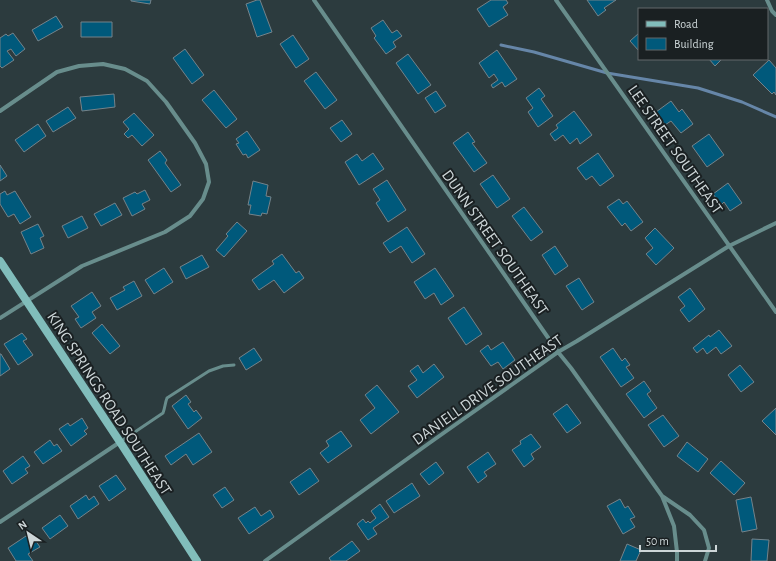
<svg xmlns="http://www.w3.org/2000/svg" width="776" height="561" viewBox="0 0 776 561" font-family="'Alegreya Sans',sans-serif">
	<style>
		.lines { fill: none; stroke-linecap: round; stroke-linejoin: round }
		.stream { stroke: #6686a8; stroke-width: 3 }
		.building { fill: #00597b; stroke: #75838a }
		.lane { stroke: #688d8c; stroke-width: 3 }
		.street { stroke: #688d8c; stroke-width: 4 }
		.secondary { stroke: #81bdbb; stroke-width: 8 }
		.labels { text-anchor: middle; stroke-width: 4; stroke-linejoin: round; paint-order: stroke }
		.street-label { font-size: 16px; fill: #cdd6d8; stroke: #1a2022 }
	</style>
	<rect width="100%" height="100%" fill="#2c3b3e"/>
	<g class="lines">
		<path class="stream" d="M501,45l33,7 73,21 91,15 44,14 34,15"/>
	</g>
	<path class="building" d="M131,0h20l-1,4 -19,-3z
		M257,0h3l12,32 -15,5 -11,-33z
		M491,0h15l2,3 -5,4 5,8 -19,12 -12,-18z
		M587,0h29l-12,8 2,2 -8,6z
		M56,16l7,11 -25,14 -6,-11z
		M383,20l9,13 5,-3 5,6 -9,6 3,5 -10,7 -12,-16 2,-2 -5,-8z
		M81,22h31v15h-31z
		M13,33l12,16 -9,7 -5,-7 -4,2 7,9 -12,8 -2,-2v-28l6,-4 2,2z
		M639,33v18l-9,-10z
		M293,35l16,24 -13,9 -16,-24z
		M185,49l19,26 -12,9 -19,-26z
		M497,50l20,29 -12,8 -3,-5 -9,6 -2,-3 7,-5 -4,-6 -5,4 -10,-15z
		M408,54l23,31 -13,9 -22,-31z
		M709,59h13l-7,7z
		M769,60l7,8v27l-2,-3 -2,2 -19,-19z
		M316,72l21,28 -12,9 -21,-28z
		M539,88l6,8 -4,3 12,17 -15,11 -10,-15 5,-4 -7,-10z
		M214,90l23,29 -11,9 -24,-28z
		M436,91l10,15 -11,7 -10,-15z
		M114,94l1,13 -33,4 -2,-14z
		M671,101l8,11 3,-3 11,15 -12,9 -10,-12 -6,4 -9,-13z
		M68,107l8,11 -23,14 -7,-11z
		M574,111l18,24 -12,9 -3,-6 -7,6 -7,-9 -8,6 -5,-7 8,-6 -2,-3z
		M134,113l20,22 -12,11 -10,-11 -4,3 -4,-4 5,-5 -6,-7z
		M342,120l10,14 -11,8 -11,-14z
		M38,124l8,12 -22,16 -9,-12z
		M247,131l13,19 -12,8 -2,-4 -3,1 -7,-11 3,-1 -3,-4z
		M468,132l7,10 -3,1 15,20 -13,9 -21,-29z
		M709,134l15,21 -17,12 -15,-21z
		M160,151l7,9 -2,3 16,22 -10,7 -23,-32z
		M373,153l11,16 -25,16 -14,-23 12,-8 5,7z
		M598,153l16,23 -14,10 -8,-10 -6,4 -9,-12z
		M0,165l7,11 -7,5z
		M493,175l17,24 -13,9 -17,-24z
		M387,180l19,30 -18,12 -12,-19 4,-3 -7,-11z
		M253,181l15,4 -2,11 5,1 -4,17 -5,-1 -1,3 -12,-2 2,-9h-3z
		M728,183l14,20 -12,8 -6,-9 -3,3 -8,-11z
		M145,190l5,10 -8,4 3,5 -13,7 -9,-18 12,-6 2,2z
		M5,191l2,4 8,-4 16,26 -11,7 -6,-10 -6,3 -8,-13v-10z
		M619,199l4,5 4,-3 16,21 -12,9 -6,-8 -3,3 -15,-19z
		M115,203l7,12 -21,11 -7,-12z
		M524,207l19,25 -12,9 -19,-25z
		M82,216l6,12 -20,10 -6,-12z
		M237,222l10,9 -23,26 -8,-7 12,-14 -2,-2z
		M38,224l6,12 -4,2 4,10 -13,6 -10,-22z
		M407,227l18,27 -13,9 -11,-17 -11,7 -7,-10z
		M655,228l19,20 -18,17 -10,-11 7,-6 -8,-10z
		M555,246l13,20 -13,9 -13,-20z
		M282,254l14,19 3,-2 5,7 -20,15 -10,-13 -15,10 -7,-10 22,-16 -2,-3z
		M202,255l7,12 -23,12 -6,-12z
		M164,268l9,14 -19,12 -9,-14z
		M435,268l19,28 -13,9 -7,-12 -9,6 -11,-17z
		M579,278l15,24 -12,8 -16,-24z
		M134,281l8,15 -25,14 -7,-12 15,-8 -2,-3z
		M690,288l15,21 -16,13 -9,-12 5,-4 -7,-9z
		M92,292l9,14 -9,6 4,6 -15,10 -6,-9 4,-2 -8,-11z
		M464,307l18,27 -16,11 -18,-27z
		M102,324l18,22 -10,8 -18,-21z
		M719,330l13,16 -11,8 -5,-7 -9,7 -4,-6 -6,5 -4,-5 16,-13 1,2z
		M22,333l5,6 -4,2 10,14 -15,10 -14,-21z
		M503,342l12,18 -12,9 -5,-7 -7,4 -11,-15 8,-6 3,5z
		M254,348l8,12 -16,10 -7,-12z
		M613,348l9,13 3,-3 5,7 -4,2 8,11 -13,9 -21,-30z
		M0,354h1l9,15 -10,7z
		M434,364l10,13 -27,21 -9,-12 9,-6 -7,-9 8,-6 5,8z
		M740,365l14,17 -13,10 -13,-17z
		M644,381l7,10 -4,3 10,14 -13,10 -18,-24z
		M377,385l22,27 -28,22 -11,-14 15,-12 -10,-13z
		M186,395l5,7 -3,2 6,8 2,-2 6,8 -14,11 -16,-23z
		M567,404l14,19 -14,10 -14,-19z
		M776,408v27l-14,-14z
		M663,415l16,21 -15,11 -16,-22z
		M82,418l6,10 -4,3 3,3 -16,12 -12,-17 9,-6 2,3z
		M341,431l11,15 -24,17 -8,-10 9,-7 -3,-5z
		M199,433l13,19 -19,13 -7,-11 -15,11 -6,-9z
		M531,434l10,13 -10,7 3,5 -10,8 -12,-17 9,-6 -1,-3z
		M50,440l4,6 3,-2 5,7 -19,13 -9,-12z
		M687,442l21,17 -10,13 -21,-16z
		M488,452l8,12 -12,8 3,4 -9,7 -11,-16z
		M23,456l7,10 -5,3 3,4 -16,11 -9,-13z
		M721,461l24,22 -11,12 -24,-22z
		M436,462l8,11 -15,12 -9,-11z
		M310,468l9,13 -20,14 -9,-13z
		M116,475l10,14 -17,12 -10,-15z
		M412,483l8,13 -26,17 -8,-12z
		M225,487l9,13 -12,8 -9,-13z
		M86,495l3,5 5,-4 5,8 -21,15 -8,-13z
		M751,497l6,32 -15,3 -6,-32z
		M620,499l5,9 3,-2 7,11 -5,2 5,8 -12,7 -16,-28z
		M380,504l9,13 -16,11 4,6 -9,6 -11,-16 6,-5 3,4 2,-2 2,2 6,-5 -5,-7z
		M255,507l6,9 9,-6 4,7 -25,17 -11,-16z
		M60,515l8,11 -18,13 -8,-11z
		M26,536l3,3 4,-2 7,10 -12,7 5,7h-17l-8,-13z
		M752,539l17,1 -2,21h-16z
		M352,541l8,10 -14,10h-15l-2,-3z
		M627,544l14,6 -5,11h-16z"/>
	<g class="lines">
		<path class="lane" d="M120,442l43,-29c2,-5 2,-10 4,-15l42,-27 14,-5 11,-1"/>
		<path class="street" d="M314,0l244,352 13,16 91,128 12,30 3,26v9
			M556,0l220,312
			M767,0l5,11 4,4
			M0,111l57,-39 22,-6 24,-2 22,5 22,12 19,21 29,41 11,21 3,18 -6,17 -13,17 -25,16 -83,34 -82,52
			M662,496l28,19 14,15 5,18 -4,13
			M0,522l120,-80
			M265,561l163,-117 130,-92 19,-11 152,-95 47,-23"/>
		<path class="secondary" d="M0,261l120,181 77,119"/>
	</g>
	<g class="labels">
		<g class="street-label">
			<text transform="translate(676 149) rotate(55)" y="6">LEE STREET SOUTHEAST</text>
			<text transform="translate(496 242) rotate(55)" y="6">DUNN STREET SOUTHEAST</text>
			<text transform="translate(487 389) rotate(-35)" y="6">DANIELL DRIVE SOUTHEAST</text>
			<text transform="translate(110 403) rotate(57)" y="6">KING SPRINGS ROAD SOUTHEAST</text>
		</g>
	</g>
	<rect x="638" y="8" width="130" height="52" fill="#1a2022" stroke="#62696b"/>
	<rect x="646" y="21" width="20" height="6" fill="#81bdbb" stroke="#62696b"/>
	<text x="674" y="28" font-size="12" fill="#cdd6d8">Road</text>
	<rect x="646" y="38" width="20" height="12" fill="#00597b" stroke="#62696b"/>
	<text x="674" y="48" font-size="12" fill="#cdd6d8">Building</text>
	<g transform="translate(28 533) rotate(325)" stroke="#1a2022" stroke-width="3" paint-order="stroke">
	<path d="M0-3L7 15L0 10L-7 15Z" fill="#cdd6d8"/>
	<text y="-6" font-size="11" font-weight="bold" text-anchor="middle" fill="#cdd6d8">N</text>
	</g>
	<path d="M640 545v6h76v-6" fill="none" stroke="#cdd6d8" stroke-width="2"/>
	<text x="646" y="545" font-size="12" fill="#cdd6d8" stroke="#1a2022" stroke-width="3" paint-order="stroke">50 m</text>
</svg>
